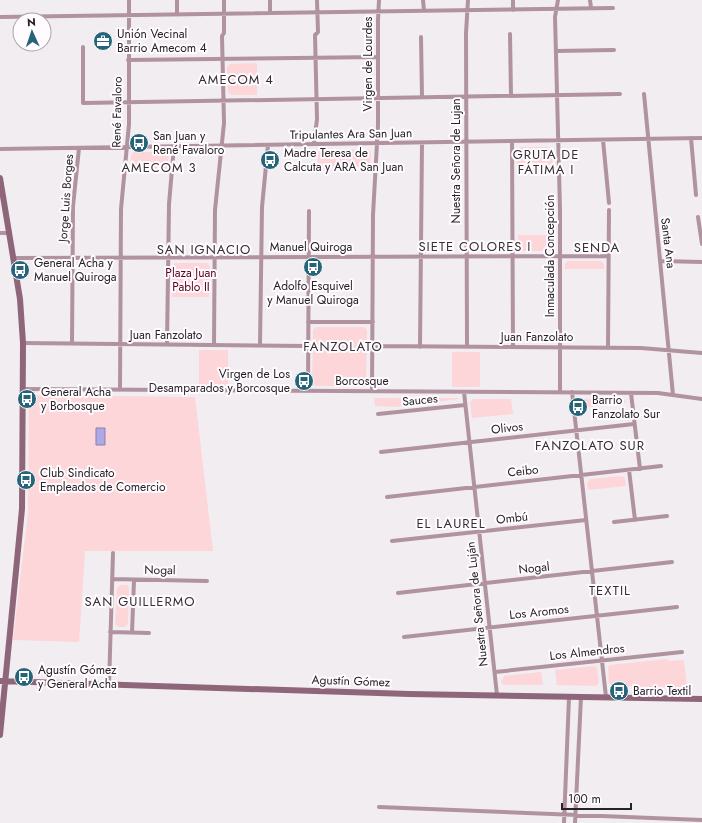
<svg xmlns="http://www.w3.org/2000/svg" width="702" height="823" viewBox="0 0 702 823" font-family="Jost,sans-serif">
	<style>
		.green { fill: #fdd6d9 }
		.water { fill: #aea9e5; stroke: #8581ab }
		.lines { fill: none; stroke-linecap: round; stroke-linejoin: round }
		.street { stroke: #b0939f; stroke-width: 4 }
		.secondary { stroke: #8f6679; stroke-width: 6 }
		.labels { text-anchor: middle; stroke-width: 4; stroke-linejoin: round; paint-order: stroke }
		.poi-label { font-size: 12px; fill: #252325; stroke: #fffbfe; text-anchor: start }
		.street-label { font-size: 12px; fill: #252325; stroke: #fffbfe }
		.park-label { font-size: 12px; fill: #56001c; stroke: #fffbfe }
		.neighbourhood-label { font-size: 13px; letter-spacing: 1px; fill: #333033; stroke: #fffbfe }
	</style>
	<rect width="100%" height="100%" fill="#f2edf1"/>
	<path class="green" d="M257,63v32h-26l-3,-3 -1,-25 3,-3z
		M520,147h29l3,2 1,15h-36v-14z
		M368,149l3,3 -1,14 -53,1 2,-17z
		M134,152h32l3,3 -2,14h-37l1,-14z
		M518,235h37v13l-3,3h-31l-3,-3z
		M568,261h33l3,3v5h-39v-5z
		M175,263h32l3,3 -1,31h-37v-31z
		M316,327h48l3,3 -1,54 -3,2h-48l-3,-3 1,-53z
		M199,350h29v36l-29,-1z
		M452,352h28v35h-28z
		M32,395l163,2 18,154h-128l-6,91 -66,-2 15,-128 1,-114z
		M374,398h84l1,1 -64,8 -20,-1z
		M473,399h38l2,15 -41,4 -2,-16z
		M581,399l43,1 3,2 -48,6 -1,-6z
		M622,476l3,2 1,8 -38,4 -1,-7 3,-4z
		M120,585h7l2,2 -1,37 -3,3h-7l-3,-3 2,-36z
		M666,659l4,2 14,-1 3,28 -74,-2 -4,-3 -1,-15 2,-3z
		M594,666l3,2 2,15 -3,3 -39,-1 -2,-15z
		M541,672l2,13h-39l-3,-3 3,-6z"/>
	<path class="water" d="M96,428h9v17h-9z"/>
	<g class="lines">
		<path class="street" d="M177,0v14
			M270,0v13
			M423,0l1,11
			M513,0v10
			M558,0l-3,17 5,192v183
			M590,0l1,8
			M0,17l613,-9
			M510,34l1,62
			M421,37l1,60
			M83,47v56l537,-9
			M556,51l58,-1
			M128,60l250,-3
			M644,94l29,301
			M691,138l5,57
			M603,140l6,63
			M512,141l1,206
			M314,144l3,-25 -2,-84 3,-3 -1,-32
			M0,149l702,-11
			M698,217l4,27
			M0,233h9
			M13,258l596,-2
			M661,261l41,1
			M308,322h65
			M23,343l285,3
			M72,344l1,-138 6,-58
			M167,345l2,-141 5,-58
			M214,345l1,-135 9,-87 -2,-87 2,-3v-33
			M260,345l2,-138 6,-62
			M373,346l268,2 61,5
			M420,347l2,-204
			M467,347l-1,-314 2,-33
			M608,347l1,-137
			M22,389l636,4 44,6
			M120,390l1,-181 8,-85v-124
			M308,391l1,-180
			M372,391l1,-176 5,-90v-105l1,-20
			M464,392l33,303
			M572,392l34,305
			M631,393l9,76
			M378,414l87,-9
			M381,452l253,-28
			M629,470l6,50
			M387,497l274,-31
			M614,522l53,-6
			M392,541l194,-21
			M112,579l95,2
			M398,593l274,-31
			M110,632l39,1
			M132,633l2,-53
			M404,637l273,-30
			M495,672l187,-20
			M109,685l4,-132
			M379,807l323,13
			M564,823l5,-126
			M575,823l6,-126"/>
		<path class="secondary" d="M0,178l20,121 3,44 -1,166 -22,226
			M0,681l409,13 293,5"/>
	</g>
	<defs>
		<g id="office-disc" transform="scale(1)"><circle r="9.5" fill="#26647a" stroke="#fffbfe"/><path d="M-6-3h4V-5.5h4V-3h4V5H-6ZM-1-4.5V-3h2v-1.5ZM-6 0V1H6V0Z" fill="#fff"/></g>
		<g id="bus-disc" transform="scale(1)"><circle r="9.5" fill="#26647a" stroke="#fffbfe"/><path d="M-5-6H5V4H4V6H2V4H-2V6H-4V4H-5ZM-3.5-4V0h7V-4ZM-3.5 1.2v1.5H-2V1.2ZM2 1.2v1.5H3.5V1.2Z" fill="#fff"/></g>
	</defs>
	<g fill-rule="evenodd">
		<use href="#office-disc" x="103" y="41"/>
		<use href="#bus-disc" x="139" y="143"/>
		<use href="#bus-disc" x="270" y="160"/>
		<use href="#bus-disc" x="313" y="267"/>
		<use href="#bus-disc" x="20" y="270"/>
		<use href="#bus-disc" x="304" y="381"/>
		<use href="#bus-disc" x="27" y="399"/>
		<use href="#bus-disc" x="578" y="407"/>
		<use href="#bus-disc" x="26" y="480"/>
		<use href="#bus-disc" x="24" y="677"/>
		<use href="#bus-disc" x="619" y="691"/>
	</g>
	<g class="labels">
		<g class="poi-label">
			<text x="117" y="38">Unión Vecinal<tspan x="117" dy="14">Barrio Amecom 4</tspan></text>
			<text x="153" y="140">San Juan y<tspan x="153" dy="14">René Favaloro</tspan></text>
			<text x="284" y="157">Madre Teresa de<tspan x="284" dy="14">Calcuta y ARA San Juan</tspan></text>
			<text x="34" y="267">General Acha y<tspan x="34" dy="14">Manuel Quiroga</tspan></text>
			<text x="313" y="290" text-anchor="middle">Adolfo Esquivel<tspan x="313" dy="14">y Manuel Quiroga</tspan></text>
			<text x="290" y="378" text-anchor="end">Virgen de Los<tspan x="290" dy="14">Desamparados y Borcosque</tspan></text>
			<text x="41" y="396">General Acha<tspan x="41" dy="14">y Borbosque</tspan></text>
			<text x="592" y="404">Barrio<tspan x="592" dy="14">Fanzolato Sur</tspan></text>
			<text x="40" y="477">Club Sindicato<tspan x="40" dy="14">Empleados de Comercio</tspan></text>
			<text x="38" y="674">Agustín Gómez<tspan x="38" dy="14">y General Acha</tspan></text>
			<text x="633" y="695">Barrio Textil</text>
		</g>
		<g class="street-label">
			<text transform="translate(368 64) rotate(-90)" y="4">Virgen de Lourdes</text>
			<text transform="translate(117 112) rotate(-89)" y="4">René Favaloro</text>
			<text transform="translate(351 134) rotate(-1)" y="4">Tripulantes Ara San Juan</text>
			<text transform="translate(456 161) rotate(-90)" y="4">Nuestra Señora de Lujan</text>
			<text transform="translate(66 198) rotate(-86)" y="4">Jorge Luis Borges</text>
			<text transform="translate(668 243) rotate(83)" y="4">Santa Ana</text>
			<text x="311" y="251">Manuel Quiroga</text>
			<text transform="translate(550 256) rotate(-90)" y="4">Inmaculada Concepción</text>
			<text x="166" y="339">Juan Fanzolato</text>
			<text x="537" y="341">Juan Fanzolato</text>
			<text x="362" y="385">Borcosque</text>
			<text transform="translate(420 400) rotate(-6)" y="4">Sauces</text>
			<text transform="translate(507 428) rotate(-6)" y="4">Olivos</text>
			<text transform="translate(523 471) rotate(-6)" y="4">Ceibo</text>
			<text transform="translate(512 518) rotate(-6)" y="4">Ombú</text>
			<text transform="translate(534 568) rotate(-6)" y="4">Nogal</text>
			<text transform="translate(160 570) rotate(1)" y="4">Nogal</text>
			<text transform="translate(477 604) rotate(-96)" y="4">Nuestra Señora de Luján</text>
			<text transform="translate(539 612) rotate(-6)" y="4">Los Aromos</text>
			<text transform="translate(587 652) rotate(-6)" y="4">Los Almendros</text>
			<text transform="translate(351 681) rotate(2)" y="4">Agustín Gómez</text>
		</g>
		<g class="park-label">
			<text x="191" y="277">Plaza Juan<tspan x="191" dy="14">Pablo II</tspan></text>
		</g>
		<g class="neighbourhood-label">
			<text x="236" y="84">AMECOM 4</text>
			<text x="546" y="159">GRUTA DE<tspan x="546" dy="15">FÁTIMA I</tspan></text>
			<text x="159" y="172">AMECOM 3</text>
			<text x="475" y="251">SIETE COLORES I</text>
			<text x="597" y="252">SENDA</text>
			<text x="204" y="254">SAN IGNACIO</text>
			<text x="343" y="351">FANZOLATO</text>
			<text x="590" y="450">FANZOLATO SUR</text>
			<text x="451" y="528">EL LAUREL</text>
			<text x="610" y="595">TEXTIL</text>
			<text x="140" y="606">SAN GUILLERMO</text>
		</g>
	</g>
	<g transform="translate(32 32) rotate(357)"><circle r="19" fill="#fffbfe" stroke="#a8a5a7"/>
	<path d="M0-3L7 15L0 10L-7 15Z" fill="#26647a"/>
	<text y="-6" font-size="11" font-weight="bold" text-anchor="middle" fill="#252325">N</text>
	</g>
	<path d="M562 803v6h69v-6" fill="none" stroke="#252325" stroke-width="2"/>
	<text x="568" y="803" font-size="12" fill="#252325" stroke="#fffbfe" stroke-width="3" paint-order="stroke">100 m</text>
</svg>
